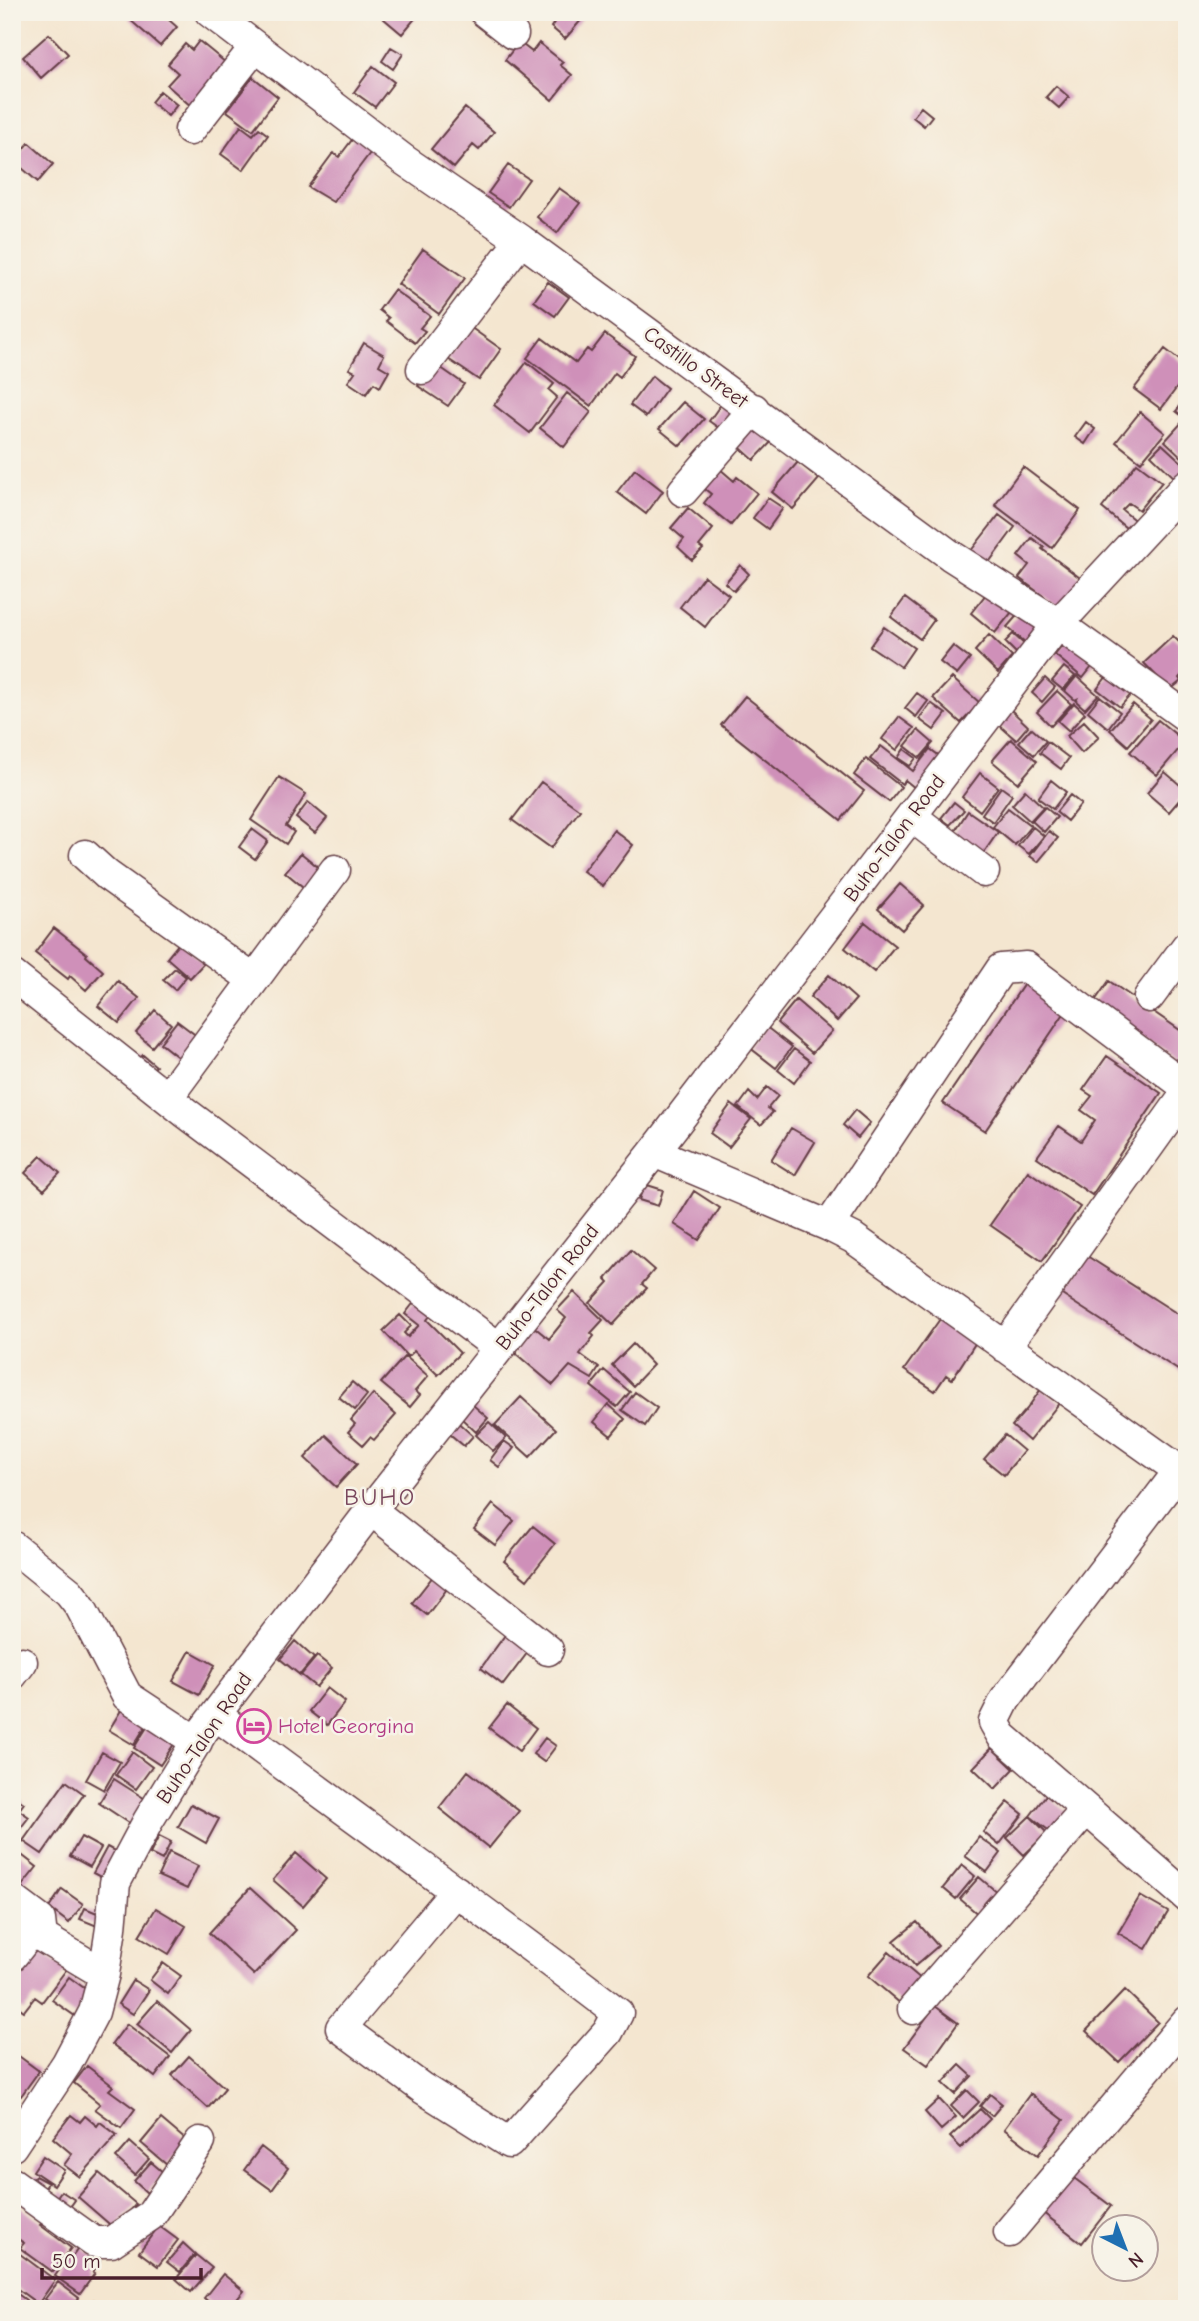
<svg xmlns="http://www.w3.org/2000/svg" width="1199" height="2321" viewBox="0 0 1199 2321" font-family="'Comic Neue',sans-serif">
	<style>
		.building { fill: #cf90b9 }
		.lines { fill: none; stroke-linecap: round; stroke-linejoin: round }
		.minor-casing { stroke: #643d44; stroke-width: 33 }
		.minor { stroke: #fff; stroke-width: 30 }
		.labels { text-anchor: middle; stroke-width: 5; stroke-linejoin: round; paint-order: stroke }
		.street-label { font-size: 21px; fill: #4a1f2b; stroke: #f7f3e8 }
		.hotel-label { font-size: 21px; fill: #b23c85; stroke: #f7f3e8; text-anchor: start }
		.quarter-label { font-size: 24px; letter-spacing: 2px; fill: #79475d; stroke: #f7f3e8 }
	</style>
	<rect width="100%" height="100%" fill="#f7f3e8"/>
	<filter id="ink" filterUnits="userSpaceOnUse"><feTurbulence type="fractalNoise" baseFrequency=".0143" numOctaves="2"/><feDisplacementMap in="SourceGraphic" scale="14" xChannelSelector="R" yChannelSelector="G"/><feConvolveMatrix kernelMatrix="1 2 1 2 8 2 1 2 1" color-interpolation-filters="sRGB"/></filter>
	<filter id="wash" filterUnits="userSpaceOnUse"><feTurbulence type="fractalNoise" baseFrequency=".00686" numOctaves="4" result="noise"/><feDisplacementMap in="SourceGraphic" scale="28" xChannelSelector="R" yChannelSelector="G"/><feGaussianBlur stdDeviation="1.57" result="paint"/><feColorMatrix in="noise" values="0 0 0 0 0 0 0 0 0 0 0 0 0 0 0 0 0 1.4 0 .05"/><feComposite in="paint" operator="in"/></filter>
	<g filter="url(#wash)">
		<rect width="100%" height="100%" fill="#f4e6d0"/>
		<g id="blocks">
			<path class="building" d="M135,12h25l17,15 -17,19 -31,-27z
				M387,12h27l4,3 -16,19 -19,-16z
				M547,12h41l-23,27 -14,-12 5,-7z
				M49,34l19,20 -27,24 -18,-21z
				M199,41l32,26 -39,40 -25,-22 11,-12 -10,-9 17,-20 7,6z
				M519,42l13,10 7,-9 24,19 -3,3 12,10 -20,25 -47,-40z
				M391,47l12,7 -10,15 -11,-8z
				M373,66l21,16 -19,25 -21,-15z
				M253,77l25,20 -25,33 -26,-19z
				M1056,86l13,11 -10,11 -13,-11z
				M160,91l17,14 -9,11 -17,-14z
				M921,107l11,9 -8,10 -11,-9z
				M465,108l29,24 -15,18 -6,-5 -19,23 -23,-19z
				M241,126l12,9 6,-7 9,7 -25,35 -22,-16z
				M355,136l18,13 -40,53 -25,-15 25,-34 6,4z
				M29,143l24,21 -15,18 -24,-21z
				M508,165l21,14 -20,28 -21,-14z
				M559,188l21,15 -23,30 -20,-16z
				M423,249l42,29 -26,36 -41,-30z
				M548,282l21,15 -14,19 -21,-15z
				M394,290l36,26 -10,12 5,3 -10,12 -29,-22 3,-3 -10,-8z
				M470,327l31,22 -22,31 -31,-21z
				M605,334l30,22 -15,21 -5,-4 -24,33 -64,-48 15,-20 34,25 11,-14 4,3z
				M364,343l20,12 -5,10 10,6 -9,16 -6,-4 -8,11 -18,-12 7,-10 -6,-3z
				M1165,349l22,17v20l-3,4 -6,-4 -17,23 -27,-20z
				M527,362l27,22 -5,6 8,7 -27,36 -36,-28z
				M434,363l30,21 -16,22 -30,-20z
				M652,376l15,12 -21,29 -16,-12z
				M567,393l24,19 -27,35 -24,-19z
				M1187,398v22l-11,-9z
				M724,400l12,9 -16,20 -11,-8z
				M683,402l21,17 -24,27 -21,-17z
				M1140,412l25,21 -24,29 -25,-20z
				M752,420l22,19 -20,21 -21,-19z
				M1184,420l3,2v40l-22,-21z
				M1086,422l9,7 -10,15 -10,-7z
				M1162,444l25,23v12l-6,5 -30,-29z
				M712,462l22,19 3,-4 20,16 -26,32 -27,-22 7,-9 -15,-12z
				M798,462l21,17 -26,30 -21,-17z
				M1137,463l25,19 -23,28 -10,-7 -7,7 16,13 -7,9 -29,-24z
				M1023,467l57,43 -28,38 -57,-43z
				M635,469l28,22 -17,23 -29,-22z
				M768,498l15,10 -15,21 -15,-11z
				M688,508l25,21 -14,17 4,3 -11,11 -14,-13 6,-8 -13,-11z
				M999,515l16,12 -28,38 -17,-13z
				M1032,538l12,9 -2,2 42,32 -22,29 -43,-32 10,-13 -11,-9z
				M740,565l9,9 -15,17 -9,-8z
				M704,576l25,19 -24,32 -25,-20z
				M987,593l25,19 -17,21 -24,-20z
				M905,598l29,22 -14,19 -29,-22z
				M1021,611l25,21 -14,16 -25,-21z
				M884,627l30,21 -13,19 -31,-21z
				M1013,634l12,11 -8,9 -12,-12z
				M989,635l23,22 -14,16 -23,-22z
				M1173,636l14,14v8l-5,5 5,6 -8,9 2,3 -11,9 -26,-27z
				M1067,640l28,23 -12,15 -28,-23z
				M953,646l17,13 -13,16 -17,-13z
				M1064,667l11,9 -12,14 -11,-9z
				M1111,671l24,19 -15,17 -23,-18z
				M1077,676l21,19 -13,14 -9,-8 1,-2 -2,1 -10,-9z
				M952,678l28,25 -19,20 -28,-25z
				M1045,678l10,9 -13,15 -10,-9z
				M1057,691l14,13 -20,22 -14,-14z
				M917,693l11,8 -12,16 -11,-9z
				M745,696l119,95 -23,29 -120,-95z
				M1100,696l20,16 -12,16 -20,-17z
				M931,703l15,11 -12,16 -15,-11z
				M1074,703l11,10 -16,18 -11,-10z
				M1133,704l18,15 -23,27 -18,-16z
				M1011,710l17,16 -12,14 -18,-16z
				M899,717l15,11 -17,22 -15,-11z
				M1158,720l27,22 -28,33 -27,-23z
				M1084,721l15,16 -17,16 -15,-17z
				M1031,728l15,13 -12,14 -15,-13z
				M918,730l15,13 -13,15 -15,-12z
				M1011,739l26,22 -19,22 -26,-22z
				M1048,742l21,16 -8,11 -21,-16z
				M881,746l32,25 17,-22 15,11 -25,32 -15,-12 -3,4 -32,-25z
				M904,749l12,9 -6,8 -12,-8z
				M866,759l35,28 -12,15 -35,-27z
				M1165,772l22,19 -18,21 -22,-19z
				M980,773l18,14 -18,24 -18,-14z
				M279,777l27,17 -20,32 8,6 -8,12 -35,-24z
				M1051,780l15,12 -13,17 -15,-11z
				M541,782l39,28 -29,38 -39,-28z
				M1001,787l11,8 -19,27 -11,-8z
				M1025,790l18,17 -13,14 -18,-16z
				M1070,795l11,9 -14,17 -11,-9z
				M308,802l19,16 -12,15 -19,-15z
				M954,802l10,8 -14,15 -9,-7z
				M1045,807l12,10 -13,15 -12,-11z
				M1008,808l23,18 -16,19 -22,-18z
				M968,811l30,21 -18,26 -29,-21z
				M1033,827l11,9 -15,18 -11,-8z
				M252,829l16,12 -13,18 -16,-12z
				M614,830l19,15 -30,41 -20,-15z
				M1049,831l9,7 -20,24 -8,-6z
				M301,853l23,19 -16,19 -23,-19z
				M900,884l24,21 -22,25 -24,-21z
				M865,922l30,24 -21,26 -29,-24z
				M54,928l33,26 -1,2 17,15 -17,19 -16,-14 -2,3 -33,-26z
				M180,942l24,21 -14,15 -23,-20z
				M175,968l11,9 -11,13 -12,-10z
				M829,975l27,24 -19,22 -27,-24z
				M118,981l21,17 -20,25 -21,-17z
				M1026,981l41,28 -82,122 -42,-28z
				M1109,981l78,54v37l-95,-67z
				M796,1000l36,31 -20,22 -35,-30z
				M155,1010l16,14 -19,23 -16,-14z
				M177,1021l25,19 -18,22 -24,-19z
				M765,1026l27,21 -16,21 -27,-21z
				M794,1049l16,12 -16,22 -16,-13z
				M143,1055l13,11 -10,12 -13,-12z
				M1107,1056l54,37 -69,102 -55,-38 22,-31 22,15 14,-21 -14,-10 11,-14 -9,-6z
				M767,1087l11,9 -10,12 5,4 -12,13 -23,-18 11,-15 8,8z
				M731,1104l20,15 -22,28 -19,-14z
				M855,1110l15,13 -12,15 -15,-13z
				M791,1128l24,14 -20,33 -24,-15z
				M41,1156l19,17 -16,17 -19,-17z
				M1028,1171l52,36 -38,54 -52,-36z
				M644,1184l19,6 -5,16 -19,-6z
				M694,1191l26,17 -21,32 -25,-16z
				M631,1250l23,20 -12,14 5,4 -34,37 -23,-22 19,-21 -3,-3z
				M1087,1256l97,62 3,-4v62l-125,-81z
				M574,1292l29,28 -12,13 3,3 -14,18 19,14 -7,11 -22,-13 -17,19 -39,-33 19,-26 16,13 17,-21 -9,-8z
				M419,1296l17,12 -9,12 33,33 -22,22 -24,-24 -6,6 -25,-26 17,-16 11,11 -7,7 4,4 11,-12 -14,-11z
				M940,1319l36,23 -24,37 -6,-4 -11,16 -31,-21z
				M633,1344l20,21 -20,21 -21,-21z
				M405,1356l23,20 -13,15 5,4 -10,12 -29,-24z
				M604,1370l26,22 -13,15 -26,-21z
				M352,1382l15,13 -12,15 -16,-13z
				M1041,1389l19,13 -31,39 -17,-15 15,-17z
				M635,1392l22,16 -12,18 -23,-16z
				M373,1394l23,21 -22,25 -4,-3 -7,8 -15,-13 7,-8 -4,-4z
				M521,1397l35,32 -26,28 -35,-32z
				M608,1404l17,15 -14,17 -17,-14z
				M473,1405l15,13 -12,14 -15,-14z
				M453,1418l20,18 -9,10 -20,-17z
				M489,1422l17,16 -13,13 -17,-16z
				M326,1435l31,29 -21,23 -31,-29z
				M1005,1435l19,16 -20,24 -20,-16z
				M504,1441l10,7 -15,19 -9,-7z
				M493,1504l21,17 -19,24 -21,-16z
				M533,1526l22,18 -28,36 -23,-19z
				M438,1570l15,11 -26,34 -15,-12z
				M508,1631l23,17 -28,37 -22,-17z
				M295,1641l19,17 -14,17 -20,-16z
				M190,1651l25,14 -16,30 -26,-14z
				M317,1656l15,12 -16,19 -15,-12z
				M327,1688l18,14 -18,23 -18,-14z
				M507,1705l29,23 -17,23 -30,-23z
				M123,1707l25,15 -14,23 -25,-15z
				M149,1724l27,17 -16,24 -26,-17z
				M545,1738l11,8 -12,16 -11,-8z
				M992,1748l22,21 -19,20 -22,-21z
				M102,1752l18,10 -16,28 -18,-10z
				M132,1752l20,15 -16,22 -20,-14z
				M468,1771l51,40 -30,37 -50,-40z
				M114,1779l36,23 -16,24 -35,-23z
				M66,1781l18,13 -42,60 -19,-13z
				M12,1795l12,8 -5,7 10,7 -17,22z
				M1046,1795l27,21 -17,20 -26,-20z
				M1008,1802l15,12 -24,31 -16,-13z
				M191,1804l28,15 -13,24 -28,-16z
				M1030,1816l17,17 -23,22 -17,-17z
				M159,1836l12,6 -9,18 -12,-6z
				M81,1837l20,11 -11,19 -20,-11z
				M979,1837l22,16 -14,19 -22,-16z
				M107,1847l13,7 -14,26 -13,-7z
				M14,1849l23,18 -20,25 -5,-4z
				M169,1852l29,14 -11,23 -29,-13z
				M296,1853l30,26 -23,27 -30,-26z
				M962,1865l13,11 -19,23 -13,-11z
				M979,1877l19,16 -19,22 -19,-16z
				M250,1888l46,42 -42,45 -45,-42z
				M62,1889l21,15 -14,19 -20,-15z
				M1140,1896l28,16 -22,37 -28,-16z
				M85,1908l17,7 -5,11 -17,-7z
				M156,1908l30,18 -17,28 -30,-18z
				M917,1922l21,24 -23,20 -21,-25z
				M28,1942l38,28 -24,32 -7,-5 -11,14 -12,-9v-39z
				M889,1952l33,28 -21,24 -33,-28z
				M163,1963l18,13 -13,18 -18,-14z
				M69,1977l22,16 -16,23 -23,-16z
				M133,1980l16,10 -16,24 -15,-10z
				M1125,1990l33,32 -39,40 -33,-31z
				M157,2001l34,29 -19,23 -35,-29z
				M935,2006l23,17 -30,42 -24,-17z
				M127,2024l43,33 -15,20 -43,-33z
				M12,2051l27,20 -18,25 -9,-6z
				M189,2056l36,32 -17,20 -36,-33z
				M960,2065l12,11 -17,18 -12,-11z
				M87,2066l26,20 -4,4 26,19 -14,19 -26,-19 5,-5 -26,-21z
				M967,2090l12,12 -16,16 -12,-12z
				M990,2094l12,10 -10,12 -12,-10z
				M1030,2094l34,26 -26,35 -34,-26z
				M939,2099l17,18 -15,13 -16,-18z
				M980,2109l10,10 -29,29 -11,-11z
				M71,2115l9,7 5,-6 12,10 3,-4 17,13 -37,42 -16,-12 8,-11 -19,-16z
				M161,2119l26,22 -20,24 -26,-22z
				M130,2142l19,17 -14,16 -19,-17z
				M261,2147l27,21 -16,22 -28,-20z
				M43,2156l21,14 -10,15 -21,-14z
				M151,2162l13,11 -17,20 -13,-12z
				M99,2173l37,31 -21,25 -37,-32z
				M1070,2175l41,31 -29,37 -40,-31z
				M35,2176l13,7 -9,15 -12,-8z
				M61,2191l14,9 -13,18 -13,-10z
				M15,2203l27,20 -2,2 31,23 -18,24 -33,-24 4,-5 -12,-8v-28z
				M159,2226l19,14 -20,26 -19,-14z
				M183,2243l12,11 -15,18 -13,-10z
				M80,2246l20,15 -7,11 2,1 -15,21 -25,-18 15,-21 2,2z
				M20,2254l35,26 -17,24 -26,-19v-19z
				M196,2255l16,13 -21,24 -15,-13z
				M223,2274l21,17 -15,18h-12l-13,-11z
				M58,2282l21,16 -9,11h-12l-13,-10z
				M12,2290l14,10 -6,9h-8z
				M94,2300l11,9h-19z"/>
		</g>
	</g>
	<g filter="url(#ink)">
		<use href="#blocks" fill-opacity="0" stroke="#643d44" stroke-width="2"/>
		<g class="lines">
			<g class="minor-casing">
				<path id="minor" d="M210,12l194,148 117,80 429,315 108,69 129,93
					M485,12l28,22
					M190,130l65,-83
					M422,369l99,-129
					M683,491l71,-82
					M911,816l73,56
					M85,855l22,20 147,105
					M12,975l174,138 313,235
					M1149,997l38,-51
					M167,1098l168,-228
					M654,1152l175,74 24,12 334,238
					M829,1226l172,-257 25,-2 155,116 3,11 -3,7 -176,246
					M1179,1471l-174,229 -11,22 8,14 185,161
					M371,1510l177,140
					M12,1546l57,46 11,14 47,90 70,46
					M12,1675l10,-13
					M216,1715c134,100 270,196 402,298l-10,19 -99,111 -87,-55 -81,-60 115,-137
					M12,1899l28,21 2,17
					M12,1956l20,-25 72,43
					M913,2009l172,-198
					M12,2146l55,-83 27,-51 10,-38 7,-46 4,-45 33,-62 55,-90 168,-221 283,-358 404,-528 129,-139
					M12,2183l82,59h17l40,-27 49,-73
					M1009,2232l178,-211"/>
			</g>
			<use href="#minor" class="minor"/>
		</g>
	</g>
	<defs>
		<g id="hotel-ring" transform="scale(1.75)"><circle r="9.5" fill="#f7f3e8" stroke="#d1479c" stroke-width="1.5"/><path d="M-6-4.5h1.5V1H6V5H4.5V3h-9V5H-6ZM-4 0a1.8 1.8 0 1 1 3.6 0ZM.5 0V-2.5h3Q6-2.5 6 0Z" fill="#d1479c"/></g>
	</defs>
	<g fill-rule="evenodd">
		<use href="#hotel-ring" x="254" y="1726"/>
	</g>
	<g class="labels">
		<g class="street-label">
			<text transform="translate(696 367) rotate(36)" y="7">Castillo Street</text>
			<text transform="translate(894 838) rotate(-53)" y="7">Buho-Talon Road</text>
			<text transform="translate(547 1287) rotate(-52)" y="7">Buho-Talon Road</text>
			<text transform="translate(204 1738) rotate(-56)" y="7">Buho-Talon Road</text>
		</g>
		<g class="hotel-label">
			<text x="278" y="1733">Hotel Georgina</text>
		</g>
		<g class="quarter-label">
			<text x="380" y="1505">BUHO</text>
		</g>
	</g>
	<rect width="1199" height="2321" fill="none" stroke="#f7f3e8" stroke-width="42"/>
	<g transform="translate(1125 2248) rotate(138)"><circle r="33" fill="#f7f3e8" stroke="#b29e9c" stroke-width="2"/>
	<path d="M0-5L12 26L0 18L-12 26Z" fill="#1f6fb2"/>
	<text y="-10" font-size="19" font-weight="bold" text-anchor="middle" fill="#4a1f2b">N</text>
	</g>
	<path d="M42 2268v10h159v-10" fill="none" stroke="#4a1f2b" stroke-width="3.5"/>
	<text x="52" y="2268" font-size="21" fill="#4a1f2b" stroke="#f7f3e8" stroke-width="5" paint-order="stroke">50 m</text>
</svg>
